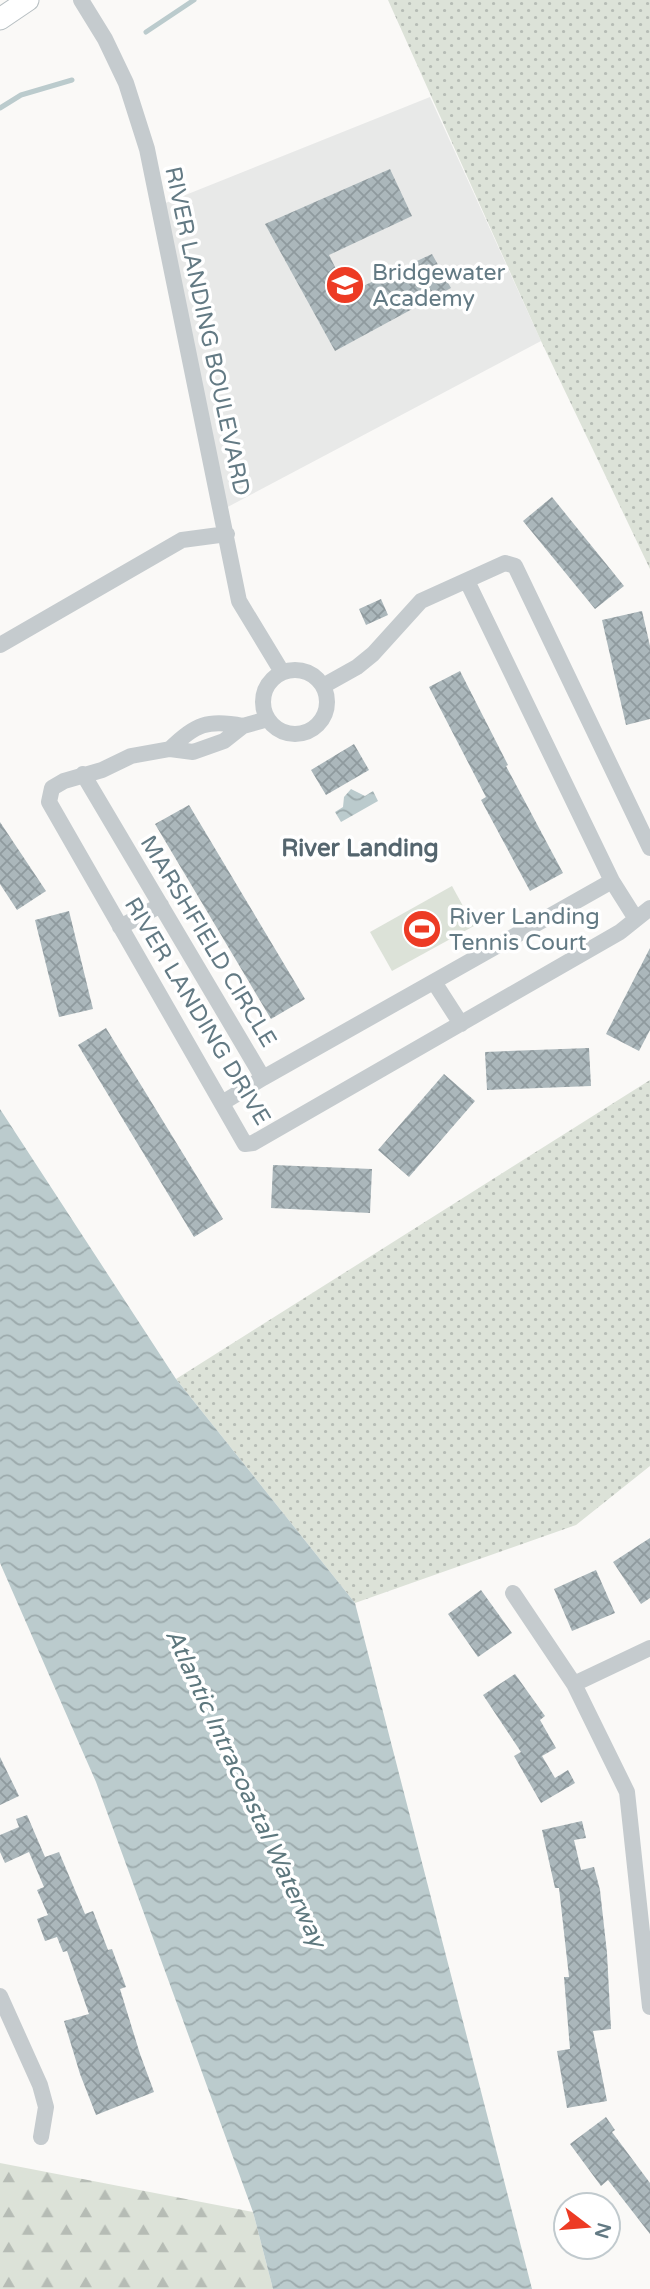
<svg xmlns="http://www.w3.org/2000/svg" width="650" height="2289" viewBox="0 0 650 2289" font-family="'Varela Round',sans-serif">
	<style>
		.built { fill: #e8e9e8 }
		.grass { fill: url(#grass-dots) }
		.forest { fill: url(#forest-firs) }
		.pitch { fill: #dce2d8 }
		.water { fill: url(#water-waves) }
		.lines { fill: none; stroke-linecap: round; stroke-linejoin: round }
		.stream { stroke: #bbcbcd; stroke-width: 5 }
		.building { fill: url(#building-cross-hatch) }
		.secondary-casing { stroke: #b7bfc2; stroke-width: 23 }
		.street { stroke: #c5cbce; stroke-width: 16 }
		.secondary { stroke: #fff; stroke-width: 21 }
		.labels { text-anchor: middle; stroke-width: 7; stroke-linejoin: round; paint-order: stroke }
		.poi-label { font-size: 23px; fill: #637a84; stroke: #fff; text-anchor: start }
		.street-label { font-size: 23px; fill: #637a84; stroke: #fff }
		.neighbourhood-label { font-size: 24px; font-weight: bold; fill: #55666f; stroke: #fff }
		.water-label { font-size: 24px; font-style: italic; fill: #5e787e; stroke: #fff }
	</style>
	<defs>
		<pattern id="grass-dots" width="8" height="8" patternUnits="userSpaceOnUse" patternTransform="scale(1.75)"><rect width="8" height="8" fill="#dce2d8"/><path d="M2 2h.1M6 6h.1" fill="none" stroke="#b6bcb5" stroke-width="1.8" stroke-linecap="round"/></pattern>
		<pattern id="forest-firs" width="22" height="20" patternUnits="userSpaceOnUse" patternTransform="scale(1.75)"><rect width="22" height="20" fill="#dce2d8"/><path d="M5 1l3.5 6h-7zM16 11l3.5 6h-7z" fill="#b6bcb5"/></pattern>
		<pattern id="water-waves" width="16" height="10" patternUnits="userSpaceOnUse" patternTransform="scale(1.75)"><rect width="16" height="10" fill="#bbcbcd"/><path d="M0 5q4-4 8 0t8 0" fill="none" stroke="#9caaac"/></pattern>
		<pattern id="building-cross-hatch" width="8" height="8" patternUnits="userSpaceOnUse" patternTransform="scale(1.75)"><rect width="8" height="8" fill="#abb7bb"/><path d="M0 0l8 8M0 8l8-8" fill="none" stroke="#8f9a9e"/></pattern>
	</defs>
	<rect width="100%" height="100%" fill="#faf9f7"/>
	<path class="built" d="M430,97l111,244 -319,169 -64,-304z"/>
	<path class="grass" d="M388,0h262v569l-109,-228z
		M650,1080v386l-74,59 -221,78 -179,-224z"/>
	<path class="forest" d="M0,2163l253,49 20,77h-273z"/>
	<path class="pitch" d="M452,886l22,40 -82,45 -22,-39z"/>
	<path class="water" d="M351,789l14,7 8,-5 5,10 -37,21 -6,-10 8,-5 1,-10z
		M0,1109l176,270 179,224 177,686h-259l-20,-77 -157,-430 -96,-219z"/>
	<g class="lines">
		<path class="stream" d="M146,32l48,-32
			M0,108l21,-13 51,-15"/>
	</g>
	<path class="building" d="M390,169l22,47 -83,39 19,38 84,-39 19,34 -116,63 -70,-127z
		M552,497l72,89 -29,23 -72,-88z
		M381,599l7,16 -22,10 -7,-16z
		M642,611l8,35v73l-24,6 -24,-105z
		M460,671l48,94 -2,1 57,107 -33,18 -49,-91 5,-3 -57,-110z
		M354,744l15,26 -43,25 -15,-25z
		M189,805l116,194 -34,20 -116,-195z
		M0,822l46,69 -29,19 -17,-26z
		M69,911l24,98 -34,8 -24,-97z
		M650,948v82l-11,21 -33,-17z
		M106,1028l117,191 -29,18 -116,-192z
		M589,1048l2,38 -104,4 -2,-38z
		M444,1074l31,27 -66,76 -31,-27z
		M273,1165l99,4 -2,44 -99,-5z
		M650,1538v60l-9,6 -28,-42z
		M596,1570l19,43 -43,18 -18,-42z
		M481,1590l31,43 -34,24 -30,-43z
		M515,1674l30,42 -5,4 16,28 -14,8 13,22 13,-8 7,13 -34,20 -27,-47 7,-4 -38,-57z
		M0,1757l19,39 -19,9z
		M27,1815l18,42 14,-5 26,62 8,-3 15,39 4,-1 14,38 -6,2 20,65 14,38 -58,23 -16,-41 -16,-53 25,-7 -22,-63 -4,1 -6,-15 -12,4 -8,-22 11,-4 -11,-25 7,-3 -15,-35 -24,11 -5,-11v-17l19,-8 -3,-8z
		M582,1821l4,17 -12,2 7,30 13,-3 6,23 7,63 4,76 -18,2 14,70 -40,7 -10,-57 13,-2 -6,-72h5l-10,-89h-4l-13,-58z
		M606,2117l9,13 -3,2 38,51v51l-42,-54 -7,6 -31,-42z"/>
	<g class="lines">
		<g class="secondary-casing">
			<path id="secondary" d="M0,19l28,-19"/>
		</g>
		<path class="street" d="M81,0l24,39 21,44 21,66 92,452 43,71
			M0,645l182,-105 45,-6
			M263 702a32 32 0 1 1 64 0a32 32 0 1 1-64 0Z
			M323,686l34,-19 16,-13 48,-53 84,-38 10,3 135,282
			M268,719l-25,7 -19,15 -31,11 -23,-3 -39,7 -29,14 -38,11 -12,7 -3,14 196,342 8,-1 367,-211 30,-24
			M170,749c25,-25 38,-30 73,-23
			M83,774l180,304 349,-197 -145,-300
			M612,881l24,38
			M120,927l41,-22
			M434,982l27,42
			M222,1103l41,-25
			M513,1593l61,91
			M650,1648l-76,36 53,108 23,215
			M0,1996l40,89 6,22 -5,30"/>
		<use href="#secondary" class="secondary"/>
	</g>
	<defs>
		<g id="school-disc" transform="scale(2.0125)"><circle r="9.5" fill="#ed3b24" stroke="#fff"/><path d="M0-5L7-2L0 1L-7-2ZM-4 1L0 2.5L4 1V4Q0 6-4 4Z" fill="#fff"/></g>
		<g id="stadium-disc" transform="scale(2.0125)"><circle r="9.5" fill="#ed3b24" stroke="#fff"/><path d="M0-5a6.5 5 0 1 0 0 10a6.5 5 0 1 0 0-10ZM-3.5-1.8h7v3.6h-7Z" fill="#fff"/></g>
	</defs>
	<g fill-rule="evenodd">
		<use href="#school-disc" x="345" y="285"/>
		<use href="#stadium-disc" x="422" y="929"/>
	</g>
	<g class="labels">
		<g class="poi-label">
			<text x="372" y="280">Bridgewater<tspan x="372" dy="26">Academy</tspan></text>
			<text x="449" y="924">River Landing<tspan x="449" dy="26">Tennis Court</tspan></text>
		</g>
		<g class="street-label">
			<text transform="translate(208 331) rotate(78)" y="8">RIVER LANDING BOULEVARD</text>
			<text transform="translate(209 941) rotate(59)" y="8">MARSHFIELD CIRCLE</text>
			<text transform="translate(198 1011) rotate(59)" y="8">RIVER LANDING DRIVE</text>
		</g>
		<g class="neighbourhood-label">
			<text x="360" y="856">River Landing</text>
		</g>
		<g class="water-label">
			<text transform="translate(246 1788) rotate(65)" y="8">Atlantic Intracoastal Waterway</text>
		</g>
	</g>
	<g transform="translate(587 2226) rotate(106)"><circle r="33" fill="#ffffff" stroke="#c1cace" stroke-width="2"/>
	<path d="M0-5L12 26L0 18L-12 26Z" fill="#ed3b24"/>
	<text y="-10" font-size="19" font-weight="bold" text-anchor="middle" fill="#637a84">N</text>
	</g>
</svg>
